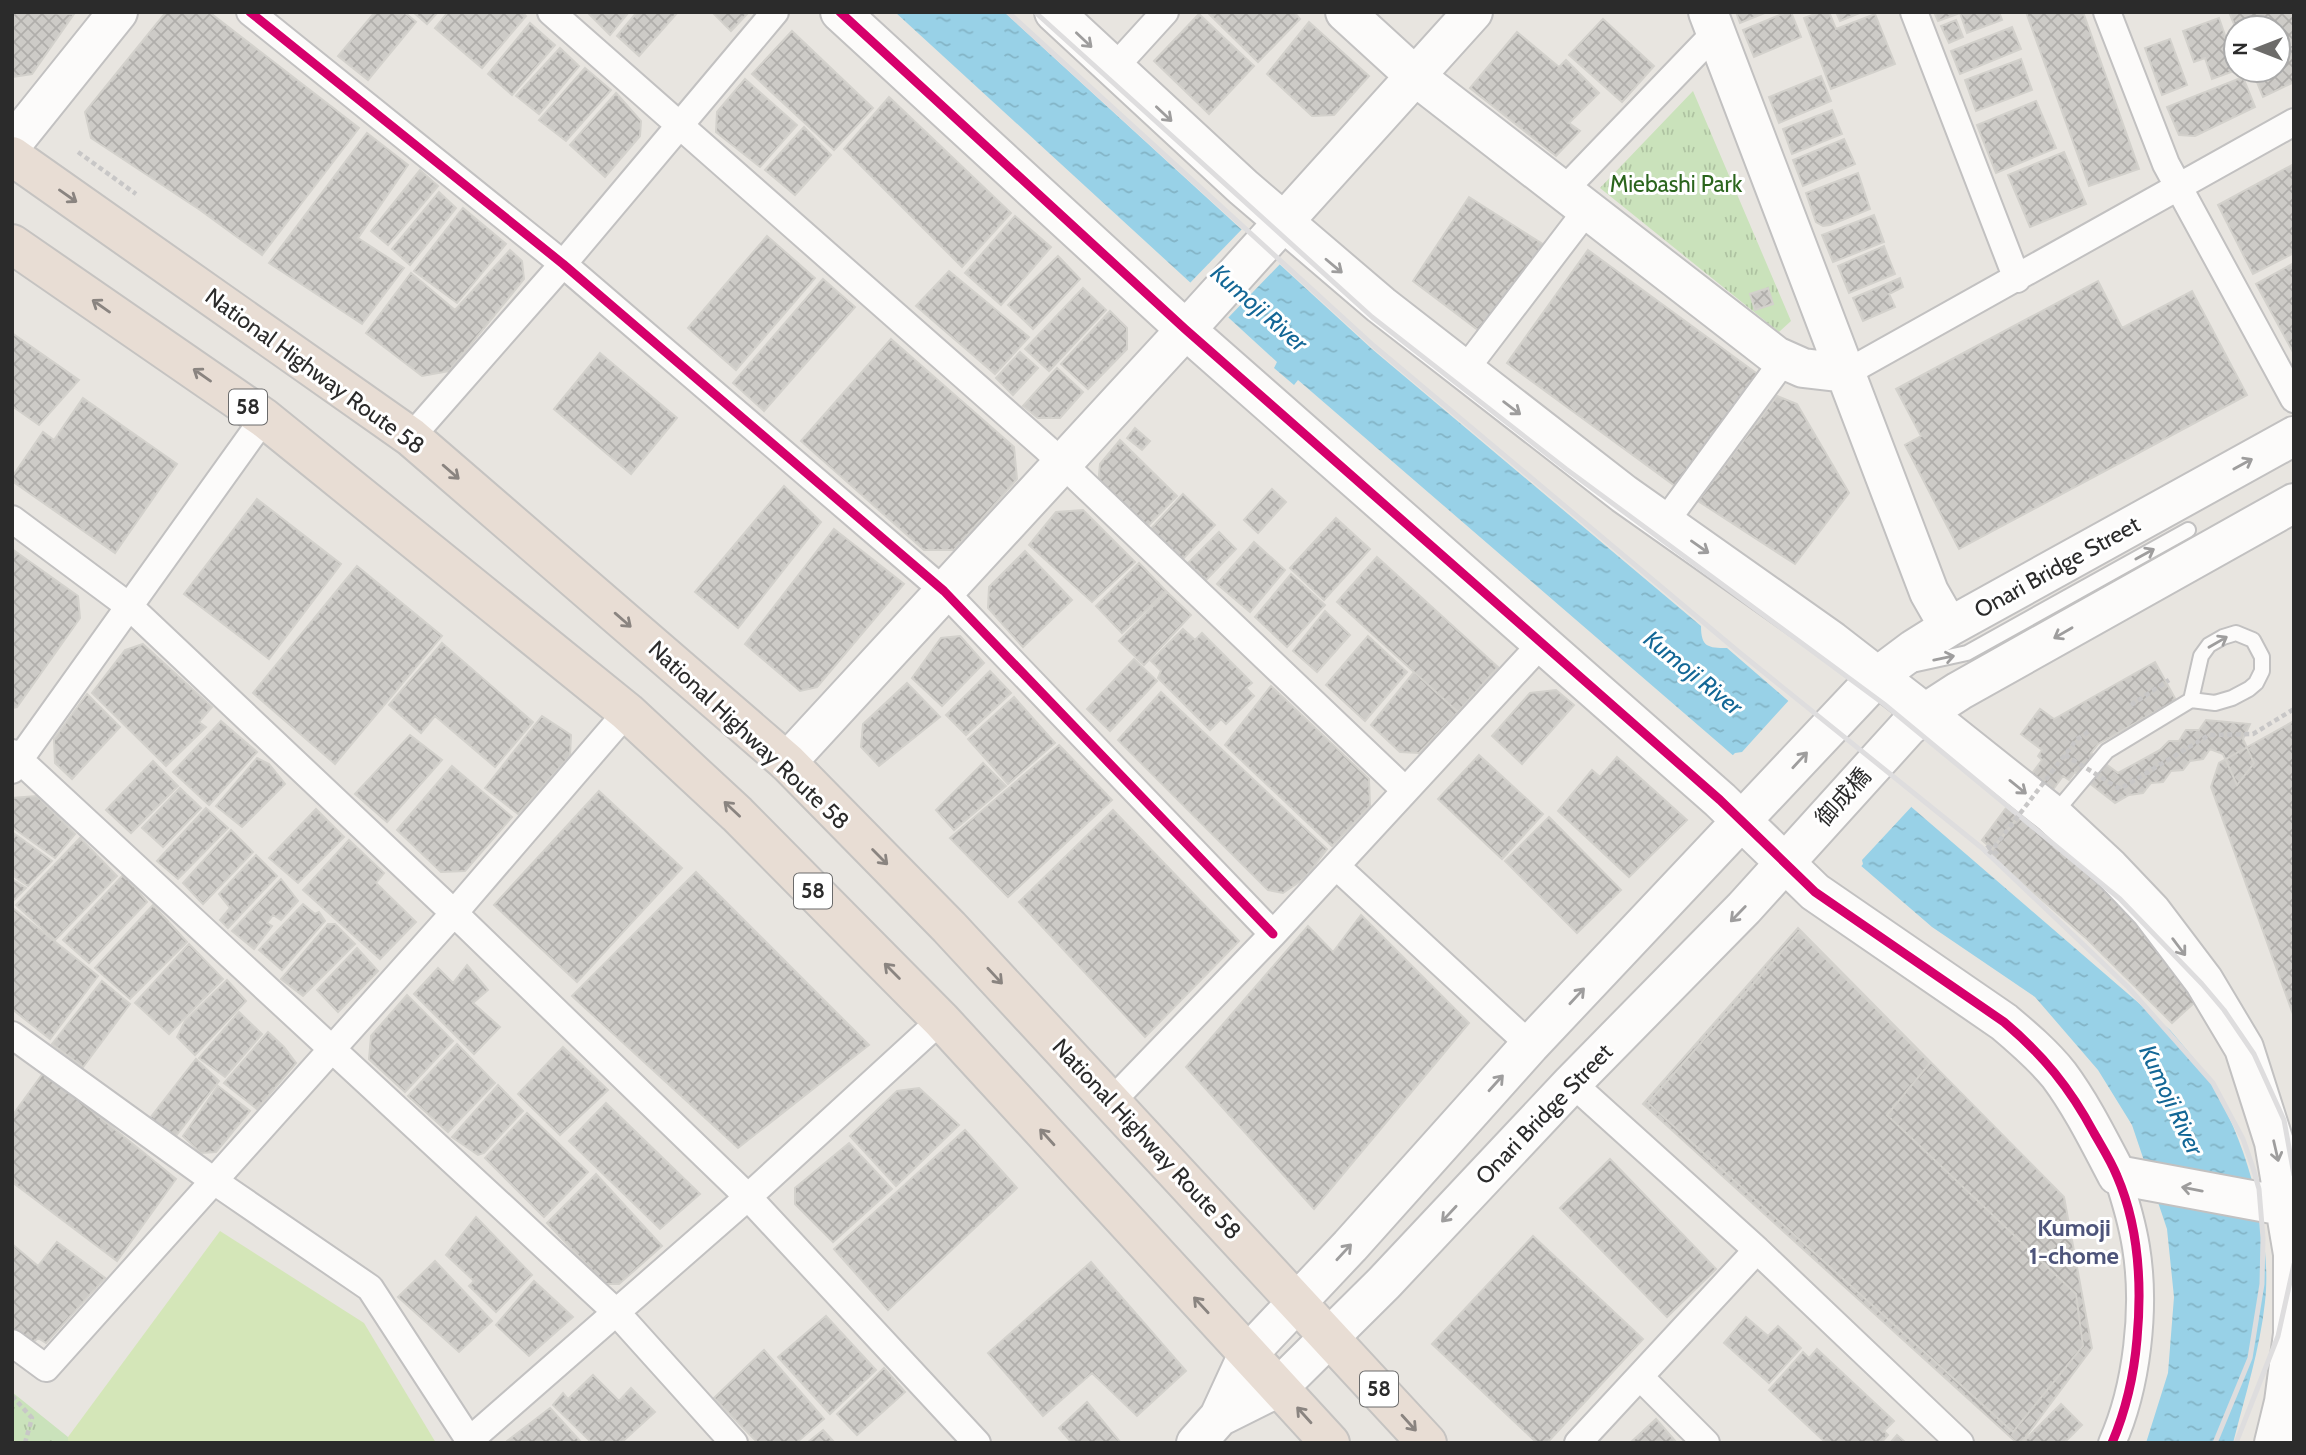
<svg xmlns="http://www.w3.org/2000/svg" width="2306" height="1455" viewBox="0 0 2306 1455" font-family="Cabin,'Noto Sans JP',sans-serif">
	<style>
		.park { fill: url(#park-tufts) }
		.pitch { fill: #d4e6b8 }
		.water { fill: url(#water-ripples) }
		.pier { fill: #e8e5e0 }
		.building { fill: url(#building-cross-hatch); stroke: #d3d1cc; stroke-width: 2 }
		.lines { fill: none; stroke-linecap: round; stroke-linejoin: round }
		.lane-casing { stroke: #c2c1c1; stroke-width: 18 }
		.street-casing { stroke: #c2c1c1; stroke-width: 30 }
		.secondary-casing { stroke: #c2c1c1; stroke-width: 42 }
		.highway-casing { stroke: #c5c3c1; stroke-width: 42 }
		.path { stroke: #c8c7c7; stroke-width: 4.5; stroke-dasharray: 5 3.5; stroke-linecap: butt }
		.lane { stroke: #fcfbfa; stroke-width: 14 }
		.street { stroke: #fcfbfa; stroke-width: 26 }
		.secondary { stroke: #fcfbfa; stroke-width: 38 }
		.highway { stroke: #e8ddd4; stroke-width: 38 }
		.rail { stroke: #deddde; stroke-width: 5 }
		.path-bridge { stroke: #c8c7c7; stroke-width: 4.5; stroke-dasharray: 5 3.5; stroke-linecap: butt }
		.cycleway-casing { stroke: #fff; stroke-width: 13 }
		.cycleway { stroke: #d6006c; stroke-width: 9 }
		.oneway { stroke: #9e9d9d }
		.oneway2 { stroke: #8a8480 }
		.labels { text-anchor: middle; stroke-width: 6; stroke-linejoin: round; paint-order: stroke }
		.shield { fill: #fff; stroke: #6b6b6b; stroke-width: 2 }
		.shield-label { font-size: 21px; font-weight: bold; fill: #2b2b2b }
		.park-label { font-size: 23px; fill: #2b651d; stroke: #fff }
		.street-label { font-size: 23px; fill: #2b2b2b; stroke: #fff }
		.water-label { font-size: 24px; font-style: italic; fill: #136796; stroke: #fff }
		.neighbourhood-label { font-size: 24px; font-weight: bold; fill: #4d547a; stroke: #fff }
	</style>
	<defs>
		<pattern id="park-tufts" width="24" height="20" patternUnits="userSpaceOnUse" patternTransform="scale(1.75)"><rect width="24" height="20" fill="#cae2bb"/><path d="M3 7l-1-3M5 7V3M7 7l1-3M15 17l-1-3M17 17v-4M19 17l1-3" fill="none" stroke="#aec2a1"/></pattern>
		<pattern id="water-ripples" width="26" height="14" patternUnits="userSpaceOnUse" patternTransform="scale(1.75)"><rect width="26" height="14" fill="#98d1e7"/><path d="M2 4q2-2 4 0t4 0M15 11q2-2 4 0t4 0" fill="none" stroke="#83b4c6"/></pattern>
		<pattern id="building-cross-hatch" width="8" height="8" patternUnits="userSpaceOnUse" patternTransform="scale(1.75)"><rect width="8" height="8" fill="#cdcbc7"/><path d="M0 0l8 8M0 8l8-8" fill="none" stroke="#b0aeab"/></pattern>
	</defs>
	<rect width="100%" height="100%" fill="#e8e5e0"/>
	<path class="park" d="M1693,91l98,230 -12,11 -179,-144z
		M12,1392l56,45v6h-56z"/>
	<path class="pitch" d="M220,1231l144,92 72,120h-368v-6z"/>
	<path class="water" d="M895,12h109l368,337 329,277c0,21 7,22 26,22l443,382c12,14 24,28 34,42 40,58 69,160 61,230 -5,47 -20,94 -32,141h-87l22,-70 6,-76 -7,-68 -35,-104 -34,-55 -63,-73 -103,-70 -634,-547 -4,5 -20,-17 3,-6z"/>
	<path class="pier" d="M1244,227l38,35 -56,58 -38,-35z
		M1791,698l123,106 -52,56 1,4 -4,5 -129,-111 5,-5 7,-1z"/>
	<path class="building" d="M12,12l62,2 -42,60 -20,3z
		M166,12h43l150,116 -97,127 -62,-45 -109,-72 -6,-26z
		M375,12h29l12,10 -48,58 -30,-24z
		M413,12h25l-11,12z
		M448,12h74l4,4 -44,52 -47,-40z
		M587,12h42l-19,23z
		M637,12h41l-39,44 -22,-20z
		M712,12h37l-18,19z
		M1207,12h87l6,7 -42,43z
		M1736,12h31l-27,11z
		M1787,12h4l10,25 -47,20 -11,-27z
		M1820,12h9l7,17 39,-15 20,50 -64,25 -27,-71z
		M1836,12h26l-22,9z
		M1934,12h65l3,8 -35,13 -7,-20 -22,8z
		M2026,12h57l56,157 -50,17z
		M2229,12h65v32l-16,6v-22l-42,1z
		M1199,14l55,52 -45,48 -55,-53z
		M2219,18l18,52 -25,9 -7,-21 -11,4 -11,-31z
		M1603,19l51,47 -32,36 -53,-47z
		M1956,20l7,17 -14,6 -8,-17z
		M1309,22l60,54 -35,39 -22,1 -45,-42z
		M530,23l25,22 -43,50 -24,-21z
		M2012,27l9,22 -61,25 -9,-23z
		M792,31l81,77 -39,42 -82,-76z
		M1517,32l42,35 7,-7 33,33 -30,30 11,8 -24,25 -86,-68z
		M2170,39l17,46 -25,10 -17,-47z
		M2294,44v38l-31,15 -11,-27h26v-20z
		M560,48l19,18 -40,48 -23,-18z
		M2021,59l11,31 -56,21 -11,-31z
		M585,68l26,22 -45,51 -27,-21z
		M1821,76l10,25 -52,22 -10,-26z
		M2243,77l12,30 -60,29 -16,-1 -12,-28z
		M745,79l52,46 -37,42 -44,-35 1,-20z
		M616,93l25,28 -1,15 -35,41 -35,-32z
		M889,97l122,116 -49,54 -118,-118z
		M2036,101l20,47 -60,25 -19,-48z
		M1832,110l10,24 -50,20 -9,-25z
		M804,127l27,28 -36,40 -30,-25z
		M367,133l41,32 -50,73 46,30 -42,56 -93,-61z
		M1844,139l11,25 -52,22 -10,-26z
		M2064,152l22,52 -56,23 -22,-52z
		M2294,164v89l-41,21 -35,-69z
		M420,170l18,16 -50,59 -17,-14z
		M1858,173l12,36 -40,16 -7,1 -7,-4 -10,-29z
		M439,192l17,16 -46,57 -18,-16z
		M1469,197l80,51 -63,88 -73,-55z
		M463,208l43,36 -49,59 -43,-32z
		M1874,215l10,27 -51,20 -11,-27z
		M1015,216l36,31 -50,58 -36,-32z
		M767,236l48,42 -79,92 -48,-42z
		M1884,246l11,28 -46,19 -11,-27z
		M510,250l12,11 2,18 -75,92 -27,5 -56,-43 45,-60 44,37z
		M1588,250l179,131 -81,113 -179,-131z
		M1058,256l22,23 -47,50 -25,-24z
		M2294,263v91l-38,-70z
		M949,271l80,66 -34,37 -79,-68z
		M1900,278l3,9 -14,7 6,13 -32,14 -10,-23z
		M823,279l32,28 -91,104 -31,-28z
		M2098,281l24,47 70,-37 55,104 -288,154 -54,-104 16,-9 -25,-47z
		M1083,288l23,22 -57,61 -24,-22z
		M1768,288l5,16 -18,6 -5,-16z
		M1110,311l17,17v21l-39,40 -27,-25z
		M12,333l67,47 -40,45 -27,-19z
		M891,339l123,108 3,32 -63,71h-30l-123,-109z
		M1020,352l18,16 -25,27 -17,-17z
		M600,353l77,65 -46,56 -77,-65z
		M1057,368l26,24 -23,26h-22l-15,-12z
		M1777,396l20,8 52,89 -54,71 -97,-63z
		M83,398l94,66 -62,89 -103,-72v-4l31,-45 11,8z
		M1135,428l15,13 -8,9 -15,-12z
		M1120,440l57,56 -32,33 -47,-43 2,-22z
		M784,486l37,36 -83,106 -43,-36z
		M1272,489l14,13 -28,31 -14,-13z
		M1183,494l32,31 -35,37 -32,-30z
		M257,499l84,65 -72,95 -85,-65z
		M1083,510l52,52 -43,40 -63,-57 27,-33z
		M1336,518l34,31 -46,51 -34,-32z
		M834,529l70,55 -87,103 -17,4 -55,-47z
		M1219,532l17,17 -30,31 -18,-17z
		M1254,542l31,28 -35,42 -33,-28z
		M12,549l66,47 2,22 -63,89 -5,1z
		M1025,551l47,49 -49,47 -35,-39 1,-21z
		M1377,557l121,110 -40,45 -121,-110z
		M1139,563l27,28 -44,42 -26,-27z
		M357,566l85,70 -107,128 -82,-71z
		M1291,574l34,31 -38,42 -32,-30z
		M1167,592l24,23 -47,50 -25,-24z
		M1325,611l25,24 -33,37 -24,-21z
		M1183,629l12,11 7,-7 50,50 -6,5 8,8 -28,28 -5,-5 -11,11 -52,-52 3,-7 -10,-10z
		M960,636l24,27 -42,43 -30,-28 29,-40z
		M1368,636l39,36 -42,49 -39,-36z
		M442,643l91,79 -38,45 -60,-51 -14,17 -32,-28z
		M143,644l69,63 -13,15 7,5 -40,39 -74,-73 33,-43z
		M1134,659l23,22 -47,50 -23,-22z
		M2155,662l21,38 -78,44 -7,9 27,20 42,-23 9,-9h10l7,-11h13l7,-10 44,4 -7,15 11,24 -17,22 -14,-31 -13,-5 -7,10 -13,2 -7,9 -12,1 -8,11 -12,1 -8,10 -14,2 -14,8 -40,-31 -6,8 -6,-4 -28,38 -9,-7 -34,42 -10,-9 60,-80 -4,-4 4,-6 -21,-16 19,-25 14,10z
		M990,671l21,22 -45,42 -20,-20z
		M1414,672l44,40 -39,41 -19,-1 -29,-27z
		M907,683l33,34 -61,49 -18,-19 2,-23z
		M1271,686l98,93 1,27 -38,40 -107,-101z
		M1556,690l18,15 -52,59 -30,-28 38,-43z
		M1161,692l166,157 -22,29 -22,15 -15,-3 -150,-150z
		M87,694l33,33 -48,52 -17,-16 -1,-24z
		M1014,697l41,46 -47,41 -40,-45z
		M542,716l29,19 -1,21 -52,58 -33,-26z
		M221,721l36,31 -48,53 -36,-33z
		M2294,721v296l-83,-230 8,-24z
		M410,735l32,25 -55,62 -32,-28z
		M1059,745l53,55 -104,97 -58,-59z
		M1479,755l64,59 -41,45 -64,-60z
		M1617,757l70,63 -58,57 -71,-66 34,-41 8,7z
		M257,758l12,6 16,20 -43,43 -26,-21z
		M153,761l25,25 -47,47 -25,-23z
		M983,763l23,23 -52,44 -18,-20z
		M452,766l60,51 -47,54 -24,1 -44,-42z
		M180,788l21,20 -38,39 -21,-19z
		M599,791l83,77 -105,114 -83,-77z
		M37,796l38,38 -20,24 -43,-31v-29z
		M206,808l22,20 -50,51 -21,-18z
		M2026,808l188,177 -42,38 -85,-84 -98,-85z
		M316,809l28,28 -46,46 -29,-25z
		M1113,810l126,131 -94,96 -126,-135z
		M1549,817l72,73 -44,43 -72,-72z
		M231,830l22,22 -50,52 -20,-21z
		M12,832l40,29 -24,25 -16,-11z
		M80,838l37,38 -62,64 -39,-35z
		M349,840l35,33 -8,10 40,39 -36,37 -77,-69z
		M256,855l21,21 -49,52 -8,-8 10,-12 -11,-14z
		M696,872l173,173 -131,103 -166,-152z
		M124,874l23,28 -58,61 -26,-23z
		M12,879l14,9 -14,14z
		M281,879l17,22 -17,19 -8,-5 -6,8 5,3 -18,23 -22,-18z
		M303,904l12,10 4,-2 6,9 -43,49 -23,-20z
		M153,905l34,37 -57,57 -35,-31z
		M14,909l84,67 -48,63 -38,-30v-99z
		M1361,915l108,108 -155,186 -128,-142 122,-141 25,26z
		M328,924h7l20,20 -52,52 -22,-17z
		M1798,928l266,269 28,151 -71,95h-4l-374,-339z
		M1799,932l131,131 -43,52 189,179 7,52 -70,86 -365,-329z
		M189,944l34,35 -54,55 -34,-31z
		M357,948l21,23 -40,41 -21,-22z
		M467,965l21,25 -15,13 27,24 -26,27 -60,-60 24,-26 15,15z
		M227,980l19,21 -51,54 -18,-18 8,-16z
		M102,981l28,23 -47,63 -31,-23z
		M407,995l46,46 -48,51 -36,-33 2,-23z
		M239,1012l23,22 -37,43 -26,-19z
		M268,1032l16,15 12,16 -39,46 -33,-26z
		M457,1044l38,39 -47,49 -40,-36z
		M563,1047l45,43 -48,45 -42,-41z
		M196,1059l23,22 -44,56 -25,-19z
		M44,1072l132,107 -59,82 -105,-79v-66z
		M498,1085l25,26 -39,42 -6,2 -26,-18z
		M218,1086l32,25 -34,41 -15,1 -18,-17z
		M919,1088l40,37 -63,61 -46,-50 47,-45z
		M606,1103l94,91 -40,35 -91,-88z
		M527,1113l61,59 -44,45 -59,-59z
		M965,1130l52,58 -129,122 -54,-61z
		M849,1143l43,46 -59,53 -38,-38v-16z
		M1610,1159l106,110 -49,48 -107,-109z
		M596,1174l66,72 -43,38h-14l-58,-61z
		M476,1217l56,58 -36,37 -27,-26 5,-5 -28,-26z
		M1533,1236l110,103 -96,104h-10l-105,-99z
		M57,1242l48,36 -59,65 -8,-5 -9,8 -17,-14v-88l26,22z
		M435,1261l57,60 -33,31 -61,-55z
		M1091,1262l95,109 -49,45 -45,-43 -49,43 -55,-63z
		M534,1281l39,36 -44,39 -33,-31z
		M826,1316l50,54 -46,44 -52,-57z
		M1746,1317l22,19 10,-10 23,22 -32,35 -45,-40z
		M1817,1349l77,72 -10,10 4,4 -7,8h-55l-57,-53 34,-38 6,6z
		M764,1350l60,69 -28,24h-38l-44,-45z
		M884,1368l21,24 -48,43 -20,-21z
		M593,1375l26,26 12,-13 24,24 -34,31h-29l-39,-38 10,-12 5,6z
		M1087,1402l34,41h-49l-13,-15z
		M2061,1404l21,21 -18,18h-42z
		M550,1408l32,35h-75v-2z
		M1656,1419l21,24h-47z
		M823,1430l12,13h-28z
		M1897,1435l9,8h-16z"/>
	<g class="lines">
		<g class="lane-casing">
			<path id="lane" d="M1912,665l55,-12 221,-123
				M2054,814l53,-63 84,-51 24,3 17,-5 17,-9 7,-6 6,-12v-14l-9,-17 -17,-7 -13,4 -14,8 -8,11 -10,44"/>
		</g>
		<g class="street-casing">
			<path id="street" d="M250,12l313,252 381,327 329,343
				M551,12l495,436 359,342
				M1914,12l103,267
				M2107,12l59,152 128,235
				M1114,68l51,-56
				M1563,191l153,-159
				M1464,371l123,-161
				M1846,373l448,-251
				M411,437l152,-173 212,-252
				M12,519l118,88 324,306 294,284 229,246
				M1665,522l119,-162
				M12,753l604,559 118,131
				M12,770l252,-352
				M1336,866l194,179
				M12,1035l202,146 156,107 101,155
				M1572,1083l185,167 203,193
				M1112,1101l161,-167 270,-292
				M12,1343l34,25 408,-455 173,-201
				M1640,1377l66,66
				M470,1440l278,-243 193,-177
				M1578,1443l179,-193
				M2112,1443c25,-56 34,-135 24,-196 -4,-25 -11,-48 -19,-72"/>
		</g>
		<g class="secondary-casing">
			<path id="secondary" d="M840,12l345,317 535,471 95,92 189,130c19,16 39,33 55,53 23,31 40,66 58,100l177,33
				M1054,12l189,175 138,118 243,189 208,147 93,72 128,102 57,53 41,43 53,70 40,67 30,94 19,112v80l-9,68 -10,41
				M1345,12l70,64 361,280 27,12 43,5
				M1708,12l221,580 20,35
				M12,144l106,-132
				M787,762l415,-450 271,-300
				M1219,1417l60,-30 105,-104 188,-200 172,-175 164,-181 17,-14 34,-22 335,-188
				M1196,1443l23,-26 29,-63 102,-108 180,-201 348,-369 36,-27 35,-22 345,-191"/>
		</g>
		<g class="highway-casing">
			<path id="highway" d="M12,156l399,281 376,325 162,165 478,516
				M12,244l252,174 363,294 110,102 204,206 389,423"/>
		</g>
		<path class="path" d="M78,152l58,42
			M2131,705l38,-25
			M2077,739l14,-9
			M1989,854l-4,-3 3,-4 12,9
			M12,1396l20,22 -7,25"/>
		<use href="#lane" class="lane"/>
		<use href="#street" class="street"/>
		<use href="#secondary" class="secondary"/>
		<use href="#highway" class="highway"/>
		<path class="rail" d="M1008,12l366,334 366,307 242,195 146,139 85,96 30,56 10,29 6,21 4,49 -1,46 -12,74 -35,85
			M1035,12l337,305 194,152 318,235 236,195 82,85 22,26 30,44 30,66 10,55
			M2236,1443l42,-107 16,-72"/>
		<path class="path-bridge" d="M2065,755l55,34 89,-54 44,-1 41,-25
			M1989,854l88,-115"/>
		<g class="cycleway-casing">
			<path id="cycleway" d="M250,12l313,252 381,327 329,343
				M840,12l345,317 535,471 95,92 189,130c39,33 66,66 90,111 8,14 17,28 23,43 22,51 25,108 20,163 -3,36 -11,71 -25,104"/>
		</g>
		<use href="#cycleway" class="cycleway"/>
	</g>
	<defs><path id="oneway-shaft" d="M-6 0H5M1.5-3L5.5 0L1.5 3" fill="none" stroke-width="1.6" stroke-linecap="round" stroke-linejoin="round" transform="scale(1.75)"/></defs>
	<g class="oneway">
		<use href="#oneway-shaft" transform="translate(1084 40) rotate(43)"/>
		<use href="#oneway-shaft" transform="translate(1164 114) rotate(43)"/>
		<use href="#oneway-shaft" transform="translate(1334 266) rotate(40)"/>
		<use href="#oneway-shaft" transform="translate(1512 408) rotate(37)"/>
		<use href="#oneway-shaft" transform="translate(2243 464) rotate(-29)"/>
		<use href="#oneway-shaft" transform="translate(1700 547) rotate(35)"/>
		<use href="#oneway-shaft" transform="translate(2145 554) rotate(-29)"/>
		<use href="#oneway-shaft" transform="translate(2063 633) rotate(150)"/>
		<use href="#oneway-shaft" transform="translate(2218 642) rotate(-30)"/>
		<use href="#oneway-shaft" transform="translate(1944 658) rotate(-12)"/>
		<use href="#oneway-shaft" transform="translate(1800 760) rotate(-47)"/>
		<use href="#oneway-shaft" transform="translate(2018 787) rotate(39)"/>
		<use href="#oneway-shaft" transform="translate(1738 914) rotate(134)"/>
		<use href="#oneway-shaft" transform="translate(2179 947) rotate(53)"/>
		<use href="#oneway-shaft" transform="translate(1577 996) rotate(-47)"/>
		<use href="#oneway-shaft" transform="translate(1496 1083) rotate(-48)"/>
		<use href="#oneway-shaft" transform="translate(2276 1151) rotate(77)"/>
		<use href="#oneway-shaft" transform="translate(2192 1189) rotate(-169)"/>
		<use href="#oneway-shaft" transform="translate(1449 1214) rotate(133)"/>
		<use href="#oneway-shaft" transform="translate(1344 1252) rotate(-47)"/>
	</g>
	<g class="oneway2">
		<use href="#oneway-shaft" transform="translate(68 196) rotate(35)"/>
		<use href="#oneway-shaft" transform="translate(101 306) rotate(-145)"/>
		<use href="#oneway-shaft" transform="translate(202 375) rotate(-145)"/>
		<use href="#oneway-shaft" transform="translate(451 472) rotate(41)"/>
		<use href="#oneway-shaft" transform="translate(623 620) rotate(41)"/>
		<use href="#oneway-shaft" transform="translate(732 809) rotate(-137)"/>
		<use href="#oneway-shaft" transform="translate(880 857) rotate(45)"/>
		<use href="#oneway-shaft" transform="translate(892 971) rotate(-135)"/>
		<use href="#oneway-shaft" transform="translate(995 976) rotate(47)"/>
		<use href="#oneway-shaft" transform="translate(1047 1137) rotate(-132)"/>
		<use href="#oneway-shaft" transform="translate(1201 1305) rotate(-133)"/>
		<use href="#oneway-shaft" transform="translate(1304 1415) rotate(-132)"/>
		<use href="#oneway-shaft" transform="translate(1409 1423) rotate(48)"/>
	</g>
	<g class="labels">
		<g class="shield">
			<rect x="229" y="389.5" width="38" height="35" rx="5"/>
			<rect x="794" y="873.5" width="38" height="35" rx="5"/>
			<rect x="1360" y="1371.5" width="38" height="35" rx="5"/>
		</g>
		<g class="shield-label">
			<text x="248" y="414">58</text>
			<text x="813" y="898">58</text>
			<text x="1379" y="1396">58</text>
		</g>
		<g class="park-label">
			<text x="1676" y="192">Miebashi Park</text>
		</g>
		<g class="street-label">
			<text transform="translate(315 371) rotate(36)" y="8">National Highway Route 58</text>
			<text transform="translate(2057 567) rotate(-29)" y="8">Onari Bridge Street</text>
			<text transform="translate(749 735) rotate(43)" y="8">National Highway Route 58</text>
			<text transform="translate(1843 797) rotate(-48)" y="8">御成橋</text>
			<text transform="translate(1544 1114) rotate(-46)" y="8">Onari Bridge Street</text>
			<text transform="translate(1147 1139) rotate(47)" y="8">National Highway Route 58</text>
		</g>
		<g class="water-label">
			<text transform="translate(1259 308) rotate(41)" y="8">Kumoji River</text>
			<text transform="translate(1693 673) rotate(39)" y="8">Kumoji River</text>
			<text transform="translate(2171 1100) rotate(65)" y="8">Kumoji River</text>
		</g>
		<g class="neighbourhood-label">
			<text x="2074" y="1236">Kumoji<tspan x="2074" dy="28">1-chome</tspan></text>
		</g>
	</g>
	<rect width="2306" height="1455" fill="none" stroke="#2b2b2b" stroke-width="28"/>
	<g transform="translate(2257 49) rotate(270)"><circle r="33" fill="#ffffff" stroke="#aaaaaa" stroke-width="2"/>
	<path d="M0-5L12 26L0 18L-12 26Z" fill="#6d6c6a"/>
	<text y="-10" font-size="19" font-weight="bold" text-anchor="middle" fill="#2b2b2b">N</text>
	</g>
</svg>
